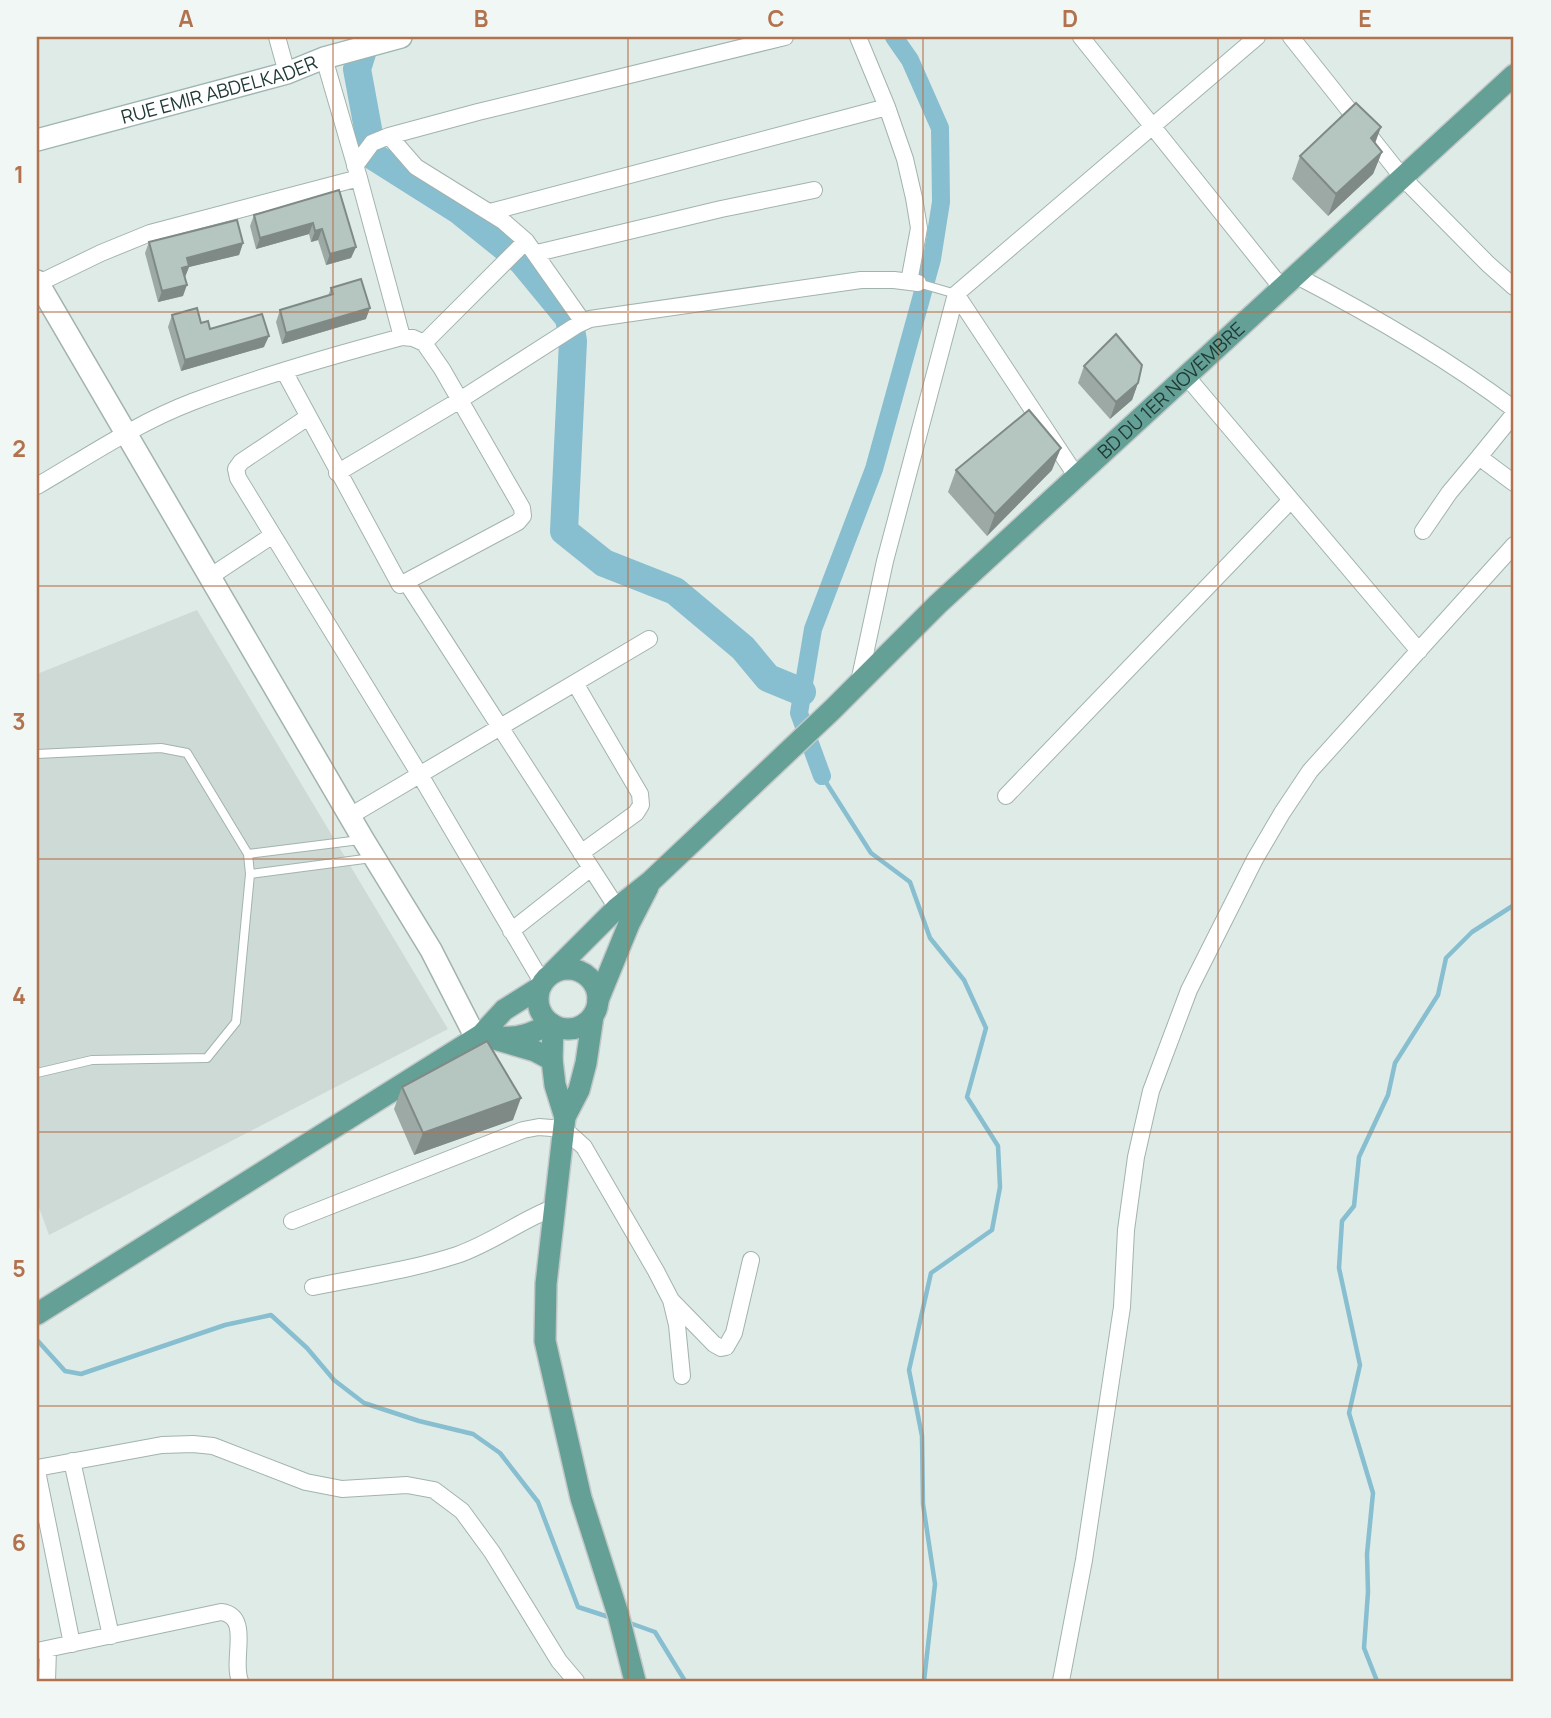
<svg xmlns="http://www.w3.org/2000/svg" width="1551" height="1718" viewBox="0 0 1551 1718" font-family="Manrope,sans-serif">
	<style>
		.built { fill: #cedad6 }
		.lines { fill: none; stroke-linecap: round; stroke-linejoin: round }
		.stream { stroke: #87bed0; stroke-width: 4.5 }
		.canal { stroke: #87bed0; stroke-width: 18 }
		.river { stroke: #87bed0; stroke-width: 28 }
		.service-casing { stroke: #a2b3ae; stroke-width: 10 }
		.minor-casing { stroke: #a2b3ae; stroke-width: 18 }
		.tertiary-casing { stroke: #a2b3ae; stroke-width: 24 }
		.secondary-casing { stroke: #9eb6b0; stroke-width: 24 }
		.primary-casing { stroke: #c1c8c7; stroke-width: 24 }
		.service { stroke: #fff; stroke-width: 8 }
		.minor { stroke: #fff; stroke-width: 16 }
		.tertiary { stroke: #fff; stroke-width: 21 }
		.secondary { stroke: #fff; stroke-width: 21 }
		.primary { stroke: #64a096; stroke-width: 21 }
		.wall { fill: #9ca9a5 }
		.shaded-wall { fill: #7f8a86 }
		.building { fill: #b5c5c0; stroke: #7f8a86; stroke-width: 2 }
		.grid { fill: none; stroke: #b2724d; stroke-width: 2; stroke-opacity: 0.55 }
		.labels { text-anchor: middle; stroke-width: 5; stroke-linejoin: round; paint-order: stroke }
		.street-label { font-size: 19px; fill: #203b36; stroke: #f0f7f4 }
		.neatline { fill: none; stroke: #b2724d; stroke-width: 2.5 }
		.grid-label { font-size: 23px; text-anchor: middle; font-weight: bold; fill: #b2724d }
	</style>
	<rect width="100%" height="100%" fill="#dfebe7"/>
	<path class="built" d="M197,610l251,419 -399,206 -12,-33v-528z"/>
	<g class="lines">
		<path class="stream" d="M822,776l49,77 39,29 20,56 34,42 22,48 -19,69 31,49 2,41 -8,43 -61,43 -22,97 13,66 1,68 12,80 -11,97
			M37,1340l28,31 16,3 144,-49 46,-10 36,33 27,32 30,23 55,18 54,13 27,19 38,49 40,105 34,11
			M627,1622l28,10 30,49
			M1377,1681l-13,-33 4,-56 -1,-38 6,-61 -24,-80 11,-48 -21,-97 3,-47 12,-15 5,-49 29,-62 7,-32 43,-68 8,-37 26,-26 42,-27"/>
		<path class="canal" d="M822,776l-23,-63 14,-84 61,-160 58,-210 9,-57 -1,-74 -30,-68 -16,-23"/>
		<path class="river" d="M367,37l-10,32 16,87 87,55 62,50 47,57 4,23 -9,190 40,32 71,28 68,57 25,30 34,14"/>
		<g class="service-casing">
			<path id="service" d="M918,283l38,11
				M37,754l124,-6 26,5 61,101 2,20 -14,148 -29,36 -115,2 -55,13
				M248,854l112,-14
				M250,874l122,-16"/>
		</g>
		<g class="minor-casing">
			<path id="minor" d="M277,37l10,36
				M858,37l29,70 18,52 9,39 5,30 -10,54
				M1081,37l200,250
				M1291,37l112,141 85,86 26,23
				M324,58l35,120 43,159
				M389,136l27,31 87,54 23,20 57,81
				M355,166l17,-23 17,-7 89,-24 307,-75
				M490,212l397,-105
				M537,253l184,-44 93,-19
				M1295,275c77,40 150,82 219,134
				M37,284l64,-31 49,-20 209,-55
				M956,294l121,183
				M424,343l102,-102
				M1187,377l232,274
				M1514,414l-35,43 35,26
				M308,417l-67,45 -5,7 2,9 182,297 122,207
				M337,473l123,-73 117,-75 13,-6 271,-39h33l24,3
				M37,486c50,-29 100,-63 155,-84 68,-26 139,-46 210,-65l11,1 11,5 18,26 80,139 1,8 -5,6 -118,63 -116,-214
				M1423,531l26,-38 30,-36
				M211,576l62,-41
				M407,583l210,325
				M859,682l26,-121 71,-267 301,-257
				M575,683l65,111 1,11 -5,8 -55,40
				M1006,796l285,-296
				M350,816l299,-177
				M511,931l80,-63
				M292,1221l231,-91 16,-3 25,2 20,18 72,124 15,29 6,25 5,51
				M313,1287c48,-10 98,-17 144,-32 35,-12 64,-35 98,-48
				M672,1301l42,43 7,4 5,-1 8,-14 17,-73
				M72,1461l39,175
				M37,1468l125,-23 31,-1 20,2 93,36 36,7 65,-4 27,5 28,21 30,41 67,109 17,20
				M37,1471l35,173
				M37,1651l184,-39c31,4 10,47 19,69
				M47,1681l1,-32
				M1061,1681l23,-121 38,-253 4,-77 10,-73 15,-66 38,-101 66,-131 27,-46 28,-42 204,-226"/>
		</g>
		<g class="tertiary-casing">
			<path id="tertiary" d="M37,281l326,558 68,111 45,88"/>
		</g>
		<g class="secondary-casing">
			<g id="secondary">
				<path id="s1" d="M37,140l250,-67 37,-15 77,-21"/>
			</g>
		</g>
		<g class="primary-casing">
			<g id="primary">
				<circle cx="568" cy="999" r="30"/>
				<path id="s2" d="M553,972l64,-64 34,-27 181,-171 106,-106 576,-529"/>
				<path d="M598,1000l31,-76 19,-37"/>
				<path d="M553,1025l-1,35 3,25 10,32 -19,167 -1,57 36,157 37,116 17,67"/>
				<path d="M481,1035l54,16 17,9"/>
				<path d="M500,1037c20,2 34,-5 51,-13"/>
				<path d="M565,1117l14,-27 7,-27 7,-47"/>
				<path d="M37,1314l444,-279 23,-25 35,-22"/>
			</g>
		</g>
		<use href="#service" class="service"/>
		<use href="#minor" class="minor"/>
		<use href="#tertiary" class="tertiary"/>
		<use href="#secondary" class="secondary"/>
		<use href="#primary" class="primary"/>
	</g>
	<path class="wall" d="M1375,143l7,9 -9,22 -45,42 -36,-37 8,-23z
		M339,190l17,57 -5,11 -25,7 -8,-25 -7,2 -2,-8 -53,15 -6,-23 4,-11z
		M149,242l94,1 -4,12 -50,12 -4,10 -2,19 -25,6 -13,-49z
		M331,288l35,31 -84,25 -6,-22 4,-12 48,-14z
		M172,315l29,8 9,6 54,18 -83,24 -13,-44z
		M1084,366l54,17 -6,17 -22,19 -32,-36z
		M956,470h96l-65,66 -39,-44z
		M402,1087l111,33 -99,35 -20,-46z"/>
	<path class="shaded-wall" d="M1381,127l-8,22 -2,-11z
		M1382,152l-9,22 -45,42 8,-22z
		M313,223l-4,11 -53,15 4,-11z
		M322,229l-4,11 -7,2 4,-11z
		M243,243l-4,12 -50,12 -4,10 -7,2 9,-21z
		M356,247l-5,11 -25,7 4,-11z
		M187,285l-4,11 -25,6 4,-11z
		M370,308l-4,11 -84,25 4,-11z
		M269,336l-5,11 -83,24 4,-11z
		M1138,383l-6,17 -22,19 6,-17z
		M1061,448l-9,22 -65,66 8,-22z
		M521,1098l-8,22 -99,35 9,-22z"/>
	<path class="building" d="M1356,103l25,24 -10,11 11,14 -46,42 -36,-38z
		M339,190l17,57 -26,7 -8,-25 -7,2 -2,-8 -53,15 -6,-23z
		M237,220l6,23 -56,15 2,8 -7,2 5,17 -25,6 -13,-49z
		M361,279l9,29 -84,25 -6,-23 53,-16 -2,-6z
		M197,308l4,15 7,-2 2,8 52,-15 7,22 -84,24 -13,-45z
		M1116,334l26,31 -4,18 -22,19 -32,-36z
		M1029,410l32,38 -66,66 -39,-44z
		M487,1041l34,57 -98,35 -21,-46z"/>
	<path class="grid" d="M333,37v1644M628,37v1644M923,37v1644M1218,37v1644M37,312h1477M37,586h1477M37,859h1477M37,1132h1477M37,1406h1477"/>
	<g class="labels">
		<g class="street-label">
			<text dy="7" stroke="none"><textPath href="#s1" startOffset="189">RUE EMIR ABDELKADER</textPath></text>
			<text dy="7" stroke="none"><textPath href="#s2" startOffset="849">BD DU 1ER NOVEMBRE</textPath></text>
		</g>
	</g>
	<rect width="1551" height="1718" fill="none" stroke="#f0f7f4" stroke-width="77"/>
	<rect x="38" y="38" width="1474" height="1642" class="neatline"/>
	<g class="grid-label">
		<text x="186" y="27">A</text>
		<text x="481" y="27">B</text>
		<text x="776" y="27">C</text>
		<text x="1070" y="27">D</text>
		<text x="1365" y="27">E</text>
		<text x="19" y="183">1</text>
		<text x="19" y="457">2</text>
		<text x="19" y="730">3</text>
		<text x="19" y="1004">4</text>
		<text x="19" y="1277">5</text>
		<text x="19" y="1551">6</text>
	</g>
</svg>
